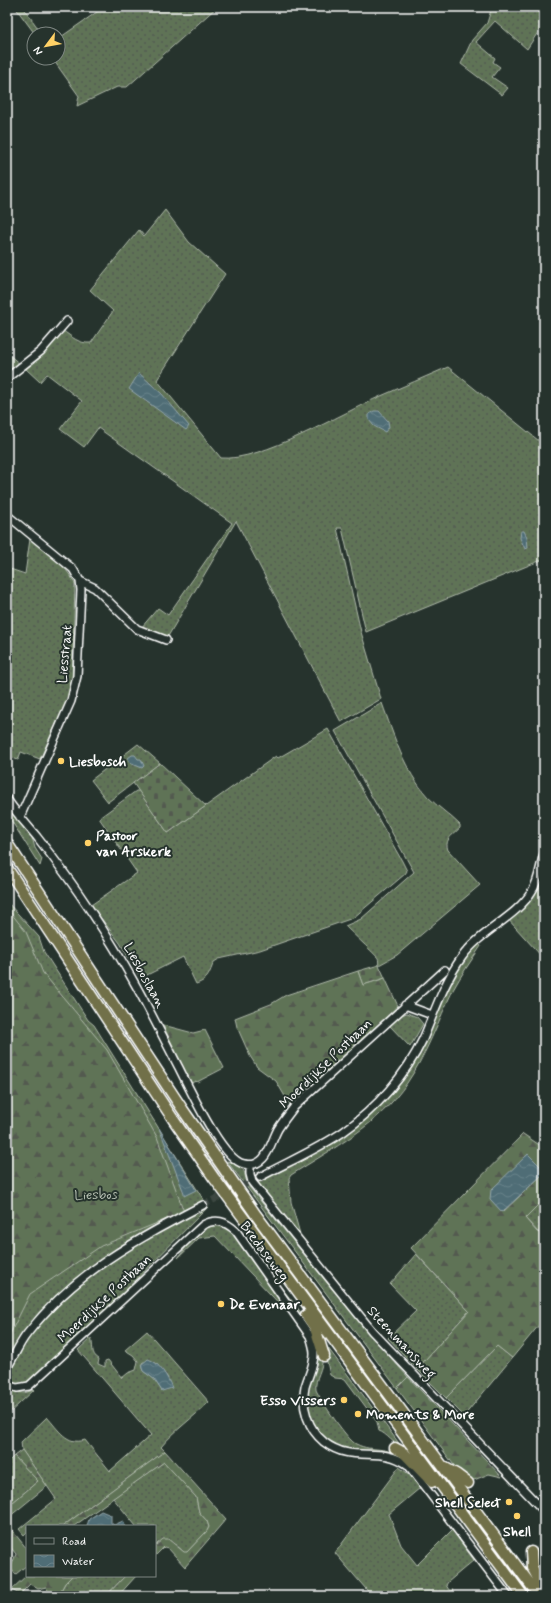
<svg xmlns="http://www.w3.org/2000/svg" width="551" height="1603" viewBox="0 0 551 1603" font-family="Mynerve,sans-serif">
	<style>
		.grass { fill: url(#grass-dots); stroke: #afb9aa; fill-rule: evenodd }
		.forest { fill: url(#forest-firs); stroke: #afb9aa }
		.cemetery { fill: url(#cemetery-stones); stroke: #afb9aa }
		.water { fill: url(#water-waves); stroke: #95a7ad }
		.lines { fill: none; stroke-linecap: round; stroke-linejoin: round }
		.minor-tunnel { stroke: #3c4742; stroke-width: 7; stroke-dasharray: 7 3.5; stroke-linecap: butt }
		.minor-casing { stroke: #fff; stroke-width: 10 }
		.highway-casing { stroke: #fff; stroke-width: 13 }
		.minor { stroke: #26332d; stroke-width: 7 }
		.highway { stroke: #71704a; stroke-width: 10 }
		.poi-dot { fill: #ffd166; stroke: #26332d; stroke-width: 1.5 }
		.labels { text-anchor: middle; stroke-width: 4; stroke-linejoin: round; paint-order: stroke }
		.street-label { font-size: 14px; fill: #fff; stroke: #26332d }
		.poi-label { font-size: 14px; font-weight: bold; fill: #fff; stroke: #26332d; text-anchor: start }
		.park-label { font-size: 14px; fill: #b7c0b3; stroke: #26332d }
	</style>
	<defs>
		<pattern id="grass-dots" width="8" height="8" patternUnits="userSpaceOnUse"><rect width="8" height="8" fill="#5f7356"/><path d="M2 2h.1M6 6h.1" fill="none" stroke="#535a50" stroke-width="1.8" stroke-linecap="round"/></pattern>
		<pattern id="forest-firs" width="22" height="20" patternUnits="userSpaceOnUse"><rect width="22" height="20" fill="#5f7356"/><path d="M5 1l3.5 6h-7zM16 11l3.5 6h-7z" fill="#535a50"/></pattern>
		<pattern id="cemetery-stones" width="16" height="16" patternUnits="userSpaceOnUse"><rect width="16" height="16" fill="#5f7356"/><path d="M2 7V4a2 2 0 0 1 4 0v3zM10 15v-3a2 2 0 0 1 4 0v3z" fill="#535a50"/></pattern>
		<pattern id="water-waves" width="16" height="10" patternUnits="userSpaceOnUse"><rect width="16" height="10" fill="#4f6d76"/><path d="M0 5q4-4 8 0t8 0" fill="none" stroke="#69838b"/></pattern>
	</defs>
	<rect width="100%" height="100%" fill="#26332d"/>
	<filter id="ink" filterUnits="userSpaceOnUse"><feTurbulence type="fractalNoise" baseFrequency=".025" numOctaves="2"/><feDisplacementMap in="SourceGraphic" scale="8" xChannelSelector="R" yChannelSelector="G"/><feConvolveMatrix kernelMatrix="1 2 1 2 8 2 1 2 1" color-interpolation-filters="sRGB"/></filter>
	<g filter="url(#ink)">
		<path class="grass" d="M15,7h8l19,27h-7z
			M104,7h113l-90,80h-10l-40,19 2,-10 -27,-38h6v-19z
			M492,7h52v16l-17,26 -32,-28 -19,21 19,16 -2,4 7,5 -8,10 16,11 -6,7 -41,-31 11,-24 15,-17z
			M165,210l24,32 36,32 -68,106 64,78c39,4 121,-45 160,-62 22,-10 45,-19 67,-29l96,78v114l-178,73 -24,-104h-5l24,104 20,67 -40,23 -105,-201 -69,117 -26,-10 17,-20 10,7 64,-92 -134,-95 -14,19 -24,-18 22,-28 -35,-27 -7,8 -14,-13 13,-10 23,-29c10,7 17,14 29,13l22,-32 -23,-21 49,-60 5,6z
			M7,353l15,13 -15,10z
			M30,539c16,13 36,25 45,45l-3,101 -5,15 -27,59 -19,-7 -3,8 -11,-4v-188l18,6z
			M382,703c12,33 22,67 46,94 10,10 22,18 32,28v3c-7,7 -16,11 -12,22l32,35 -83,70 -18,10c-1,-3 0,-5 -1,-7 -2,-3 -27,-26 -33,-32l16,-7 53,-47 -79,-141z
			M328,729l74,132 5,10 -2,3 -52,44 -93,32 -41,9 -5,3c-5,11 -5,18 -18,22l-13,-27 -42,21 -21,-35 -29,-38 46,-32 -38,-55 37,-27h3l29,42 108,-77 2,2z
			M138,744l22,19 -52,39 -17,-22z
			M7,805l8,12 17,20 3,11 7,11 -2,7 -33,-52z
			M541,877l3,3v79l-38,-42 16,-15z
			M7,902l32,35 5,15 44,68 6,5 114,182 -98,99 -93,86 7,1 10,-3 -27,25z
			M477,942l4,4c-10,15 -20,29 -28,44 -15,31 -26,64 -46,93 -29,43 -74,65 -116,92l-2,3 2,24 9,32 -43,-51 73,-40 44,-31 32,-40 45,-92z
			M407,1013l10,4 6,7 -13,23 -20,-21 8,-10z
			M227,1161c23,8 14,9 22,26 53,64 103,129 159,190l-11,11z
			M544,1199v35l-6,-2 -13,-14z
			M217,1223l12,6 60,85 -74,-78 -16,2 -21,20c13,-17 18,-29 39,-35z
			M416,1254l53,57 -52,58 -29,-31 28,-27 -26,-27z
			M270,1274c20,25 45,50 52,83 2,12 -8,21 -6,33 4,9 32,51 40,54 18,9 29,0 49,16l-50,-7 -22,-6 -20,-19 -8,-27 8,-62z
			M147,1331l62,71c-16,16 -34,28 -48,45l4,4 -102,75h-36v6l-3,3 -5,-6 37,-30 -34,-49 -1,-8 26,-25c11,12 20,29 38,23l25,31 41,-36 -73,-85 13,-12c3,8 -1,16 8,21l-1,5 7,3v-6l3,-1 14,18 6,-5 8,-3 2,-9 -5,-6 -8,-5zM143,1362l13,1 12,15 -6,13 -8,-12 -11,-8 -2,-6z
			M322,1340l82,110c-9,-5 -18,-17 -25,-19l-2,-9 -32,-43 -10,-1 -5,-3z
			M497,1346l15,12 -48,58 -18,-18z
			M14,1456l24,25 -26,22h-4l-1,-40z
			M164,1462l32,35 3,15 8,9 2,6 -2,4 -20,21 -2,1 -13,-12 -14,2 -3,3v-20h-19l-23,-28z
			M399,1467l11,8 10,13 -31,26 12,31 16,20 35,-35 22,30 -26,22 -2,3 3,5h4l-6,6h-43l-3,-3 -4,3h-25l-37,-43z
			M72,1576h53l-19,20h-48l7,-13z"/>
		<path class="forest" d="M7,908l19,24 17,41 64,77 50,87 27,75 -83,34 -71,48 -23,46z
			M358,971l5,14 22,-7 13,28 -108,99 -14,-24 -19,-14 -7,-11 -13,-29 -2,-9 36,-14 15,-9z
			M163,1025l30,8 12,-3 19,38 -27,14 -1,-1 -5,2z
			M523,1134l21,14v22l-16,-16 -38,45 13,13 41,-39v26l-19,19 12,14 7,2v85l-32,39 -15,-12 -51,52 -29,-29 52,-58 -58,-63z
			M408,1377l94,100 -13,-3 -15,6 -15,-8 -62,-84z
			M22,1450l25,36 -38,31 -2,-3v-12l5,1 26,-22 -24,-25z
			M165,1451l61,68 -41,48 -17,-19 -4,-1 -9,9v-10l8,-7h5l16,13h3l20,-21 2,-4 -2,-6 -8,-9 -3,-15 -32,-35 -90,64h-11z
			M540,1512l4,4v58l-5,-8 -2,-12 2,-13 4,-12z
			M7,1524l20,25v16l-11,9 -6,-5 6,-15 -9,-11z
			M27,1575v1h45l-7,7 -7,13 -8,-1 -4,-8 -8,2 -8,-5 -10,10 -9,-4z
			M125,1576h11l-18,20h-12z"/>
		<path class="cemetery" d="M160,763l46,43 -38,27 -35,-50z
			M379,965l6,13 -22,7 -5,-14z"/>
		<path class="water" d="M139,373l23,21 27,32 -3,4 -57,-41z
			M374,411h5l9,10 1,6 -4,5 -11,-6 -5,-6v-6z
			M521,531h3l3,6 1,11 -3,1 -5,-11z
			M132,755h3l3,4h3l3,7 -2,2 -12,-5 -2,-5z
			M159,1128l37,62 -12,6v-3z
			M528,1154l16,16v3l-42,39 -12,-13 1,-9z
			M148,1359c11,3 20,18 24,29l-10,3 -8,-12 -11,-8 -2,-6z
			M101,1511l10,4v8l3,2 9,-4 2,5h-38l2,-7z"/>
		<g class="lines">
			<path class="minor-tunnel" d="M203,1205l57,-28"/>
			<g class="minor-casing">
				<path id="minor" d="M7,378l34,-27 26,-30
					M7,515l66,54 7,12 1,9 -4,86 -6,25 -51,116
					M80,581l15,7 42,41 29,11
					M7,799c9,14 20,26 30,38 19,24 38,50 55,76 33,49 59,100 86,153 11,21 44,94 66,98 23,5 26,-21 34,-35 5,-8 11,-15 16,-22l151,-137
					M405,1005l27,10
					M250,1165v9l2,8 120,149 172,180
					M260,1177c28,-15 58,-28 83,-45 33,-23 63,-57 80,-93 12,-28 21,-57 39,-82 18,-26 55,-40 70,-66 7,-10 8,-26 12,-37
					M7,1368c7,-11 12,-24 20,-34 48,-62 109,-94 176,-129
					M7,1385l10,3 12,-2 174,-161c13,-7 22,-4 33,6l74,105c2,6 4,12 4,18 0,12 -6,22 -9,33 -4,20 3,42 19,55 30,23 55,2 84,23l100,131"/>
			</g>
			<g class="highway-casing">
				<path id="highway" d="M7,843l176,267 73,105 283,381
					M7,868l166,251 41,59 309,418
					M306,1315l9,13 9,28
					M395,1448l9,5 28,29
					M444,1467l12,7 12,9
					M531,1552l1,15 12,23"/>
			</g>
			<use href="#minor" class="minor"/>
			<use href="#highway" class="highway"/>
		</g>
	</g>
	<g class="poi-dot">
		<circle cx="61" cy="761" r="4"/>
		<circle cx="88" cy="843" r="4"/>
		<circle cx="221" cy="1304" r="4"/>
		<circle cx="344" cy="1400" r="4"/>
		<circle cx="358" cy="1414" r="4"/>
		<circle cx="509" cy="1502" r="4"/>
		<circle cx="517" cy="1516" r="4"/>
	</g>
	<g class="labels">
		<g class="street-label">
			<text transform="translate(64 654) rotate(-85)" y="5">Liesstraat</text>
			<text transform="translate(145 975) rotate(61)" y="5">Liesboslaan</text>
			<text transform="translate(325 1063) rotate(-44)" y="5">Moerdijkse Postbaan</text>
			<text transform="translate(265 1251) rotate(53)" y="5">Bredaseweg</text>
			<text transform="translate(104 1298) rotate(-43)" y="5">Moerdijkse Postbaan</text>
			<text transform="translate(402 1342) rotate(47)" y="5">Steenmansweg</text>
		</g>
		<g class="poi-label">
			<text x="69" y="766">Liesbosch</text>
			<text x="96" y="840">Pastoor<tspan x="96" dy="16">van Arskerk</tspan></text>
			<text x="229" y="1309">De Evenaar</text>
			<text x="336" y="1405" text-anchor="end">Esso Vissers</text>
			<text x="366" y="1419">Moments &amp; More</text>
			<text x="501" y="1507" text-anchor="end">Shell Select</text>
			<text x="517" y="1536" text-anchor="middle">Shell</text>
		</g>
		<g class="park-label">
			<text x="96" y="1199">Liesbos</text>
		</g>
	</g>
	<rect width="551" height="1603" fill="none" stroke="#26332d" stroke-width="24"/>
	<rect x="12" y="12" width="527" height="1579" fill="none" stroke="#fff" stroke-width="1.5" filter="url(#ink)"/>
	<rect x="26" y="1525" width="130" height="52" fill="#26332d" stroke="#7d8581"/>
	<rect x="34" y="1538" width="20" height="6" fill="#26332d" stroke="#7d8581"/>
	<text x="62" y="1545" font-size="12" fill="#ffffff">Road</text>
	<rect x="34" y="1555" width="20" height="12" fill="url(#water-waves)" stroke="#7d8581"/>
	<text x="62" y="1565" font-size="12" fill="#ffffff">Water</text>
	<g transform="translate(46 46) rotate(238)"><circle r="19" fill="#26332d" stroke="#7d8581"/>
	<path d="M0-3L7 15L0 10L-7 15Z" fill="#ffd166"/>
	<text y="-6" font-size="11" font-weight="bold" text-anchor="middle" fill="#ffffff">N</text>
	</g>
</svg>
